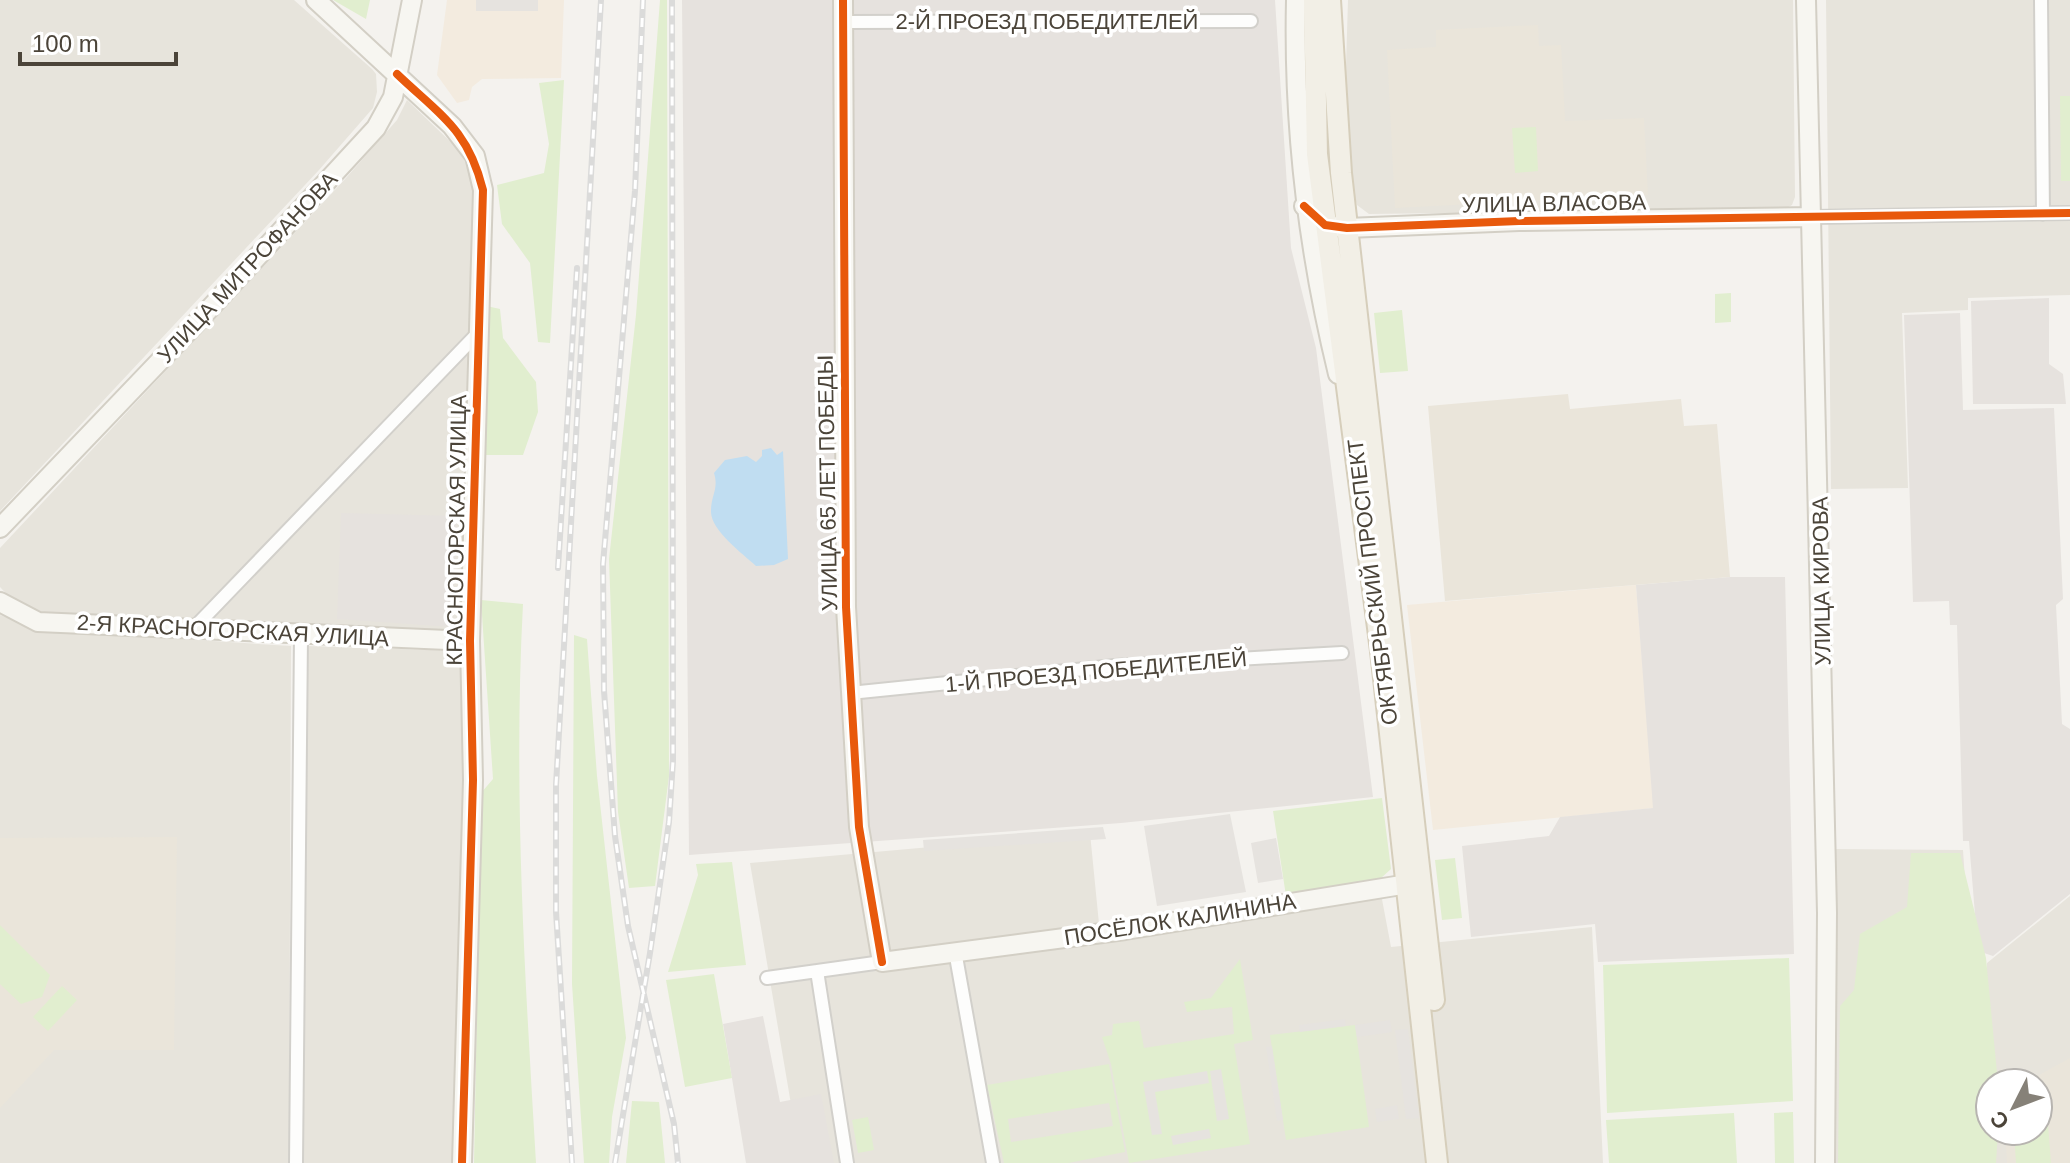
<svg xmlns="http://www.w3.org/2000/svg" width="2070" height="1163" viewBox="0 0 2070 1163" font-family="Helvetica,sans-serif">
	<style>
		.residential { fill: #e7e4dc; fill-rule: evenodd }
		.commercial { fill: #f3ebdf }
		.industrial { fill: #e6e2de }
		.education { fill: #eae5da }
		.green { fill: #e1eecf; fill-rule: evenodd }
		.parking { fill: #e6e3df }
		.water { fill: #c0ddf1 }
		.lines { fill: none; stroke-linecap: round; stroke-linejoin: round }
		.street-casing { stroke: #d2d0cb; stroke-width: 16 }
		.secondary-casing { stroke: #d3cfc5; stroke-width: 22 }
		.primary-casing { stroke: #d6cebb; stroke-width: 24 }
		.street { stroke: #fdfdfc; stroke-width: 12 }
		.secondary { stroke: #f7f6f1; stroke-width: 18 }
		.primary { stroke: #f2efe6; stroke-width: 20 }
		.rail-casing { stroke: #dbdbda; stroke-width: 6 }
		.rail { stroke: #fff; stroke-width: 3; stroke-dasharray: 9; stroke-linecap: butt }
		.cycleway-casing { stroke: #fff; stroke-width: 13 }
		.cycleway { stroke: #e8590c; stroke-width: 8 }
		.labels { text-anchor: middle; stroke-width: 7; stroke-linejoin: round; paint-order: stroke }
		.street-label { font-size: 22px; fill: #4b4439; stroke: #fff }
	</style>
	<rect width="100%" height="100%" fill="#f4f2ee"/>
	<path class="residential" d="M0,0h294l78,69 4,5 1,18 -4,16 -54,62 -319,341z
		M1348,0h445l2,197 -3,8 -7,4 -416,5 -12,-9 -3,-10 -9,-96z
		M1826,0h244v295l-102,3v12l-66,3 6,175 -77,1z
		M407,100l52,50 11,17 6,26 -10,444 -418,-21 -31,-11 -17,-18v-39l346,-370 51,-58z
		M0,615l40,15 251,16 -2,517h-289z
		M308,646l152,5 3,129 -10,383h-151z
		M1090,833l11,111 280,-50 10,53 201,-20 11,236h-802l-51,-300z
		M1831,849l132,1 21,313h-154z
		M2070,896v267h-83v-200zM1990,1083h48v48h-48z"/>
	<path class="commercial" d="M447,0h117l-3,78 -79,1 -10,8 -3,13 -12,3 -20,-28z
		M1636,585l18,223 -221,22 -26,-225z"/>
	<path class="industrial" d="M682,0h593l16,248 25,100 57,449 -252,26 -432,32z
		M2049,298v66l14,10 3,30h-93l-2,-103z
		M1960,313l3,97 91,-2 9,191 -7,6 6,119 8,5v165l-77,62 -15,-5 -9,-110h-6l-6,-216h-7l-1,-24 -36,1 -9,-287z
		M341,513l116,3 -5,111 -115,-8z
		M1730,577h55l9,377 -196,8 -3,-38 -124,13 -9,-91 87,-10 11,-19 93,-9 -17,-223z
		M763,1016l17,86 41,-8 13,69h-88l-23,-139z"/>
	<path class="education" d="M1538,25l1,21 22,-1 4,76 79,-3 4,77 -253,13 -8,-158 49,-3v-17z
		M1568,394l2,15 111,-10 3,27 33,-2 13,153 -285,24 -17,-195z
		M177,837l-3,213h-120l-54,58v-270z
		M2070,1058v105h-63l-2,-32h33v-48h-13z"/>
	<path class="green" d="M333,0h37l-4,19z
		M660,0h7l2,776 -14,110 -26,2 -11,-76 -9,-253 27,-244z
		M564,80l-14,263 -12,-1 -8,-79 -28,-39 -5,-39 47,-12 5,-29 -10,-61z
		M2060,96h10v85h-9z
		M1536,127l2,44 -23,2 -3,-45z
		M1731,293v29l-16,1v-29z
		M482,305l18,4 3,29 33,44 2,30 -15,43h-43z
		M1402,310l6,61 -28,2 -6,-60z
		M481,600l42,4c-10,186 2,374 13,559h-62l7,-370 12,-14z
		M574,635l13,4 10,137 29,262 -14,79 -3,46h-25l-12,-179z
		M1382,798l9,71 -11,10 -94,17 -13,-85z
		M1911,853h49l26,105 12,125h-8v48h8l-2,32h-158l2,-157 14,-16 6,-56 47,-27z
		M1455,858l7,60 -20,2 -7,-60z
		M732,862l14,103 -78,7 30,-97 -2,-11z
		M0,925l50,50 -8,22 -21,7 -21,-20z
		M1789,958l4,143 -186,12 -4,-148z
		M1240,959l13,81 -19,4 16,100 -121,19 -18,-99 -9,-27 10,-2 1,-11 26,-3 5,27 90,-14 -2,-27 -45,5 -3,-10 27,-4z
		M714,974l18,104 -47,9 -19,-107z
		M62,986l15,14 -29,31 -15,-14z
		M1355,1025l14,102 -83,13 -16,-105z
		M1109,1064l16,88 -57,11h-64l-17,-78zM1109,1103l4,23 -102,16 -3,-23z
		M632,1101l27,1 6,61h-39z
		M1793,1112l1,51h-19l-1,-50z
		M2038,1112h9l4,51h-35l-2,-32h24z
		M1734,1113l3,50h-128l-3,-43z
		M868,1117l6,33 -16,3 -6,-33z"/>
	<path class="parking" d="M476,0h62v11h-62z
		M1230,814l16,78 -89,14 -13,-80z
		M1103,827l3,12 -182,12 -1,-11z
		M1276,838l7,41 -25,4 -7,-40z
		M1345,1019l1,7 -46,6 -1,-7z
		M1390,1020l2,12 -35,5 -2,-12z
		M1408,1029l11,89 -13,1 -11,-89z
		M1272,1046l11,74 -6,1 -11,-74z
		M1221,1069l8,50 -12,2 -7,-50z
		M1207,1071l2,12 -54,9 7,42 -10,1 -9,-53z
		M1397,1105l2,14 -22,3 -2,-13z
		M1209,1129l2,9 -38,7 -2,-9z"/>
	<path class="water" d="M771,448l6,7 6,-4 5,108 -14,6 -18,1c-13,-12 -46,-36 -45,-55 0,-16 8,-22 3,-38l11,-13 22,-4 9,6 6,-6v-6z"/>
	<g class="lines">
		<g class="street-casing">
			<path id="street" d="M2041,0l2,214
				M843,22l408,-1
				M1813,217l257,-4
				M193,629l286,-297
				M850,693l265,-27 227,-13
				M955,951l38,212
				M817,971l30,192
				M767,978l115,-16
				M296,1163l5,-527"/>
		</g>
		<g class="secondary-casing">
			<path id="secondary" d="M316,0l136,126 23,30 8,34 -13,451 3,139 -11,383
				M843,0l3,607 13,220 23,135 243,-32 295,-48
				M1296,0c-3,127 12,251 42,374
				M1806,0l21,913 -2,250
				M1304,206l21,19 22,3 172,-7 294,-4
				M0,528l200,-209 176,-191 17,-31 19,-97
				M0,602l38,20 432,19"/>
		</g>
		<g class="primary-casing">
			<path id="primary" d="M1314,0l3,154 64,497 56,512
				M1330,0l11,173 93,827"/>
		</g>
		<use href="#street" class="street"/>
		<use href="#secondary" class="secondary"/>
		<use href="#primary" class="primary"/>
		<g class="rail-casing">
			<path id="rail" d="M643,0l-8,191 -32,373 1,127 11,145 13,90 46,198 4,39
				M558,568l19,-300
				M572,1163l-16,-251v-127l45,-785
				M615,1163l35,-210 19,-131 4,-61 -1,-761"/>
		</g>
		<use href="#rail" class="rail"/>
		<g class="cycleway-casing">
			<path id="cycleway" d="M843,0l3,607 13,220 23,135
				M397,74c43,41 71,55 86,116l-13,451 3,139 -11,383
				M1304,206l21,19 22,3 172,-7 551,-8"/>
		</g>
		<use href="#cycleway" class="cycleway"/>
	</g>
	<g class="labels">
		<g class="street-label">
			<text x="1047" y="29">2-Й ПРОЕЗД ПОБЕДИТЕЛЕЙ</text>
			<text transform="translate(1554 203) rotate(-1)" y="8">УЛИЦА ВЛАСОВА</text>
			<text transform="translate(247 267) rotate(-47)" y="8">УЛИЦА МИТРОФАНОВА</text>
			<text transform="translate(827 483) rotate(-91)" y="8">УЛИЦА 65 ЛЕТ ПОБЕДЫ</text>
			<text transform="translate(456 530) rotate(-89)" y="8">КРАСНОГОРСКАЯ УЛИЦА</text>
			<text transform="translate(1821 581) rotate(-91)" y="8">УЛИЦА КИРОВА</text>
			<text transform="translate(1372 582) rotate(-97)" y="8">ОКТЯБРЬСКИЙ ПРОСПЕКТ</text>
			<text transform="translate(233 630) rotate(3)" y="8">2-Я КРАСНОГОРСКАЯ УЛИЦА</text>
			<text transform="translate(1096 671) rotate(-5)" y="8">1-Й ПРОЕЗД ПОБЕДИТЕЛЕЙ</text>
			<text transform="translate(1180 919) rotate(-9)" y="8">ПОСЁЛОК КАЛИНИНА</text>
		</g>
	</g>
	<g transform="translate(2014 1107) rotate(228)"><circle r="38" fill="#ffffff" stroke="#b7b4b0" stroke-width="2"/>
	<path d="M0-6L14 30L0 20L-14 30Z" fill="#868178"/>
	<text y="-12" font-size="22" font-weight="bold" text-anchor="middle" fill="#4b4439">С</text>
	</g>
	<path d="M20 52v12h156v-12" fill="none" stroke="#4b4439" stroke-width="4"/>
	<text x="32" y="52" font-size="24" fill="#4b4439" stroke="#ffffff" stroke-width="6" paint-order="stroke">100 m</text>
</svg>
